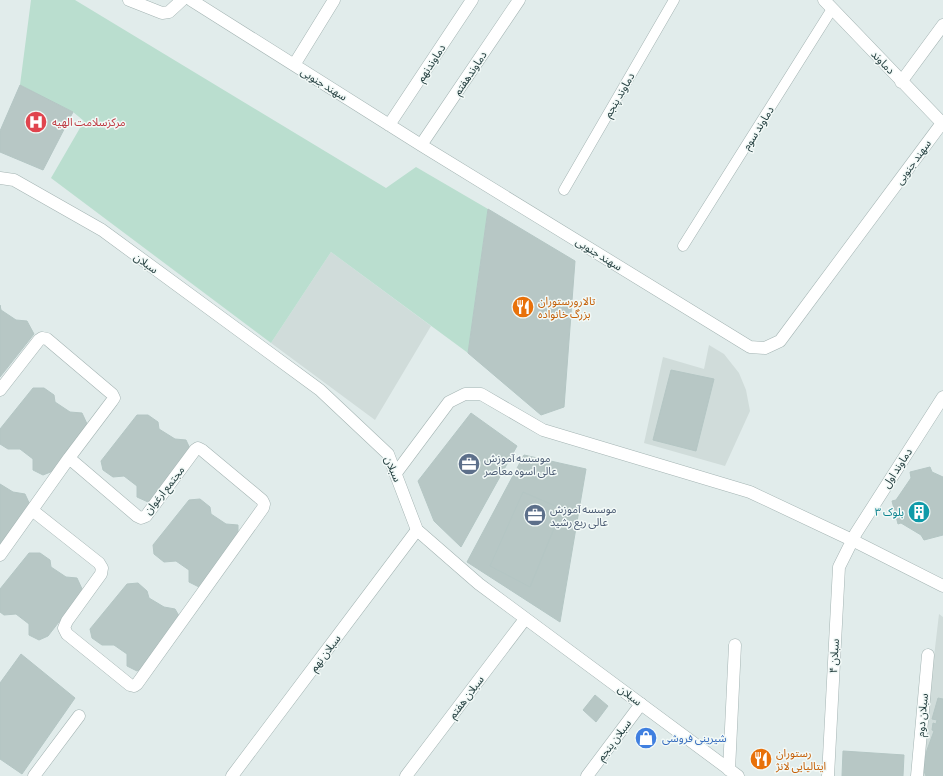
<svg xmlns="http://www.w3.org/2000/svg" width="943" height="776" viewBox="0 0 943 776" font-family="'Sofia Sans Condensed','Noto Sans Arabic',sans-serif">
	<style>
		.built { fill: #d0dcda }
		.green { fill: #badecf }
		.building { fill: #b7c7c5; stroke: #b4c6c4 }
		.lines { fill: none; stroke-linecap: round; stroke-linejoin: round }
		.service-casing { stroke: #a4b4b3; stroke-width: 11 }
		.minor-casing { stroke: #a4b4b3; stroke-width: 13 }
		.tertiary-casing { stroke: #a4b4b3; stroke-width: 13 }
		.service { stroke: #fff; stroke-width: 10 }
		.minor { stroke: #fff; stroke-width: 12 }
		.tertiary { stroke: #fff; stroke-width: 12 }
		.labels { text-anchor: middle; stroke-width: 3; stroke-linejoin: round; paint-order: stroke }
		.street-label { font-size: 11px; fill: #213c3d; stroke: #f2f9f7 }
		.health-label { font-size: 11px; fill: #be3a42; stroke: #f2f9f7; text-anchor: start }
		.food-label { font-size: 11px; fill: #c56008; stroke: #f2f9f7; text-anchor: start }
		.service-label { font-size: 11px; fill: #4e5e75; stroke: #f2f9f7; text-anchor: start }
		.culture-label { font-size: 11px; fill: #0d838f; stroke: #f2f9f7; text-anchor: end }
		.shop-label { font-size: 11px; fill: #366cbe; stroke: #f2f9f7; text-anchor: start }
	</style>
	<rect width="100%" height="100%" fill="#e1eceb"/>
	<path class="built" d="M331,252l100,74 -56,94 -104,-77z
		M709,345l15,9 15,19 7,17 4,21 -25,55 -81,-23 19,-86 41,12z
		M939,614l4,3v159h-23z"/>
	<path class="green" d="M31,0h44l311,188 30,-21 72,42 -20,144 -137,-101 -60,91 -220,-165 33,-57 -11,-9 -53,-27z"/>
	<path class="building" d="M20,85l53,27 -30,58 -43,-18v-21z
		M488,209l87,52 -11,146 -23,8 -73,-62z
		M0,305l1,5 15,10 11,1 7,13 -34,43z
		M671,370l43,9 -18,72 -43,-11z
		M33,388h11l10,7 1,7 15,10 12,1 6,13 -35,45 -10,4 -10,-5v-11l-13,-10h-12l-8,-5v-15z
		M471,413l46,33 -56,101 -27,-26 -16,-40z
		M137,415h11l10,7 1,7 16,10 11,1 6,13 -35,45 -9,4 -11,-5v-11l-13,-10 -11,1 -10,-7 -2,-9z
		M524,455l62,14 -26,153 -93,-60z
		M930,467l2,5 11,5v58l-19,5 -3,-5 -20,-12 -3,1 -6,-23 4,-1 15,-22 -1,-6z
		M0,484l13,8 12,2 6,13 -31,39z
		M523,492l39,17 -32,78 -40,-21z
		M200,499l10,8 1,7 15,10 12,1v9l-39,53 -10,-5v-12l-13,-9 -12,1 -10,-8 -1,-9 36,-45z
		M29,553h11l10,7 1,7 15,10 11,1 6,13 -35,45 -9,4 -10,-5v-11l-13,-10 -12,1 -4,-3v-23z
		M138,583l9,8 2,7 15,9 11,2 7,12 -36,46 -9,4 -10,-5v-12l-13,-9h-12l-10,-7 -2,-9 37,-45z
		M21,654l54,44 -53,76 -22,-15v-76z
		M595,695l13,11 -12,16 -13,-12z
		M938,698l5,1v77h-17l-3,-7 4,-19 7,-19 -2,-1 1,-7 3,1 1,-4 -5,-1z
		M843,751l61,4 -1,21h-61z"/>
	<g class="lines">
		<g class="service-casing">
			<path id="service" d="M564,190l110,-190
				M683,246l149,-237"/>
		</g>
		<g class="minor-casing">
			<path id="minor" d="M129,0l33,13 7,-1 13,-12
				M191,0l230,145 329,202 15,1 15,-7 162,-218
				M824,0l119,124
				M294,65l40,-65
				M901,82l42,-57
				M389,125l83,-125
				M421,145l98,-145
				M0,390l39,-50 3,-2 5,1 65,55 2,4 -2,3 -43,57 68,58 4,2 5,-2 49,-66 3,-2 4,2 60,50 2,4 -1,4 -126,176 -3,2 -4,-1 -63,-51 -3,-6 3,-7 34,-47 1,-6 -3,-5 -67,-53
				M396,473l53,-71 16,-8h16l62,36 207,62 102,48 91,46
				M0,555l69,-97
				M729,770l6,-125
				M34,776l45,-60
				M232,776l185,-246
				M406,776l119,-157
				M587,776l54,-72
				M828,776l11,-209 17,-34 87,-136
				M917,776l11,-121"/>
		</g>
		<g class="tertiary-casing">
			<path id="tertiary" d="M0,178l14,2 88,50 218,160 68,64 29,76 62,54 259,192"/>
		</g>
		<use href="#service" class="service"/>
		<use href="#minor" class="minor"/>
		<use href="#tertiary" class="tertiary"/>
	</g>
	<defs>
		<g id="hospital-disc" transform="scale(1.15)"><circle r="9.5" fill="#e0444e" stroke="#f2f9f7"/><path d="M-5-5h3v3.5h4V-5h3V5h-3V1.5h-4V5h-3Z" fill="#fff"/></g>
		<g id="restaurant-disc" transform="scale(1.15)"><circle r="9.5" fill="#e8710a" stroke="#f2f9f7"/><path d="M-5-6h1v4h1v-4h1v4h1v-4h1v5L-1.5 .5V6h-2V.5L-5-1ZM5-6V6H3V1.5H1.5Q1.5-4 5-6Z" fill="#fff"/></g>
		<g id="office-disc" transform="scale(1.15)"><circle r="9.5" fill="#5c6f8a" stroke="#f2f9f7"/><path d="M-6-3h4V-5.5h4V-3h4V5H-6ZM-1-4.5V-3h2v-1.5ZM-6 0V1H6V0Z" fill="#fff"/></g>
		<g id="building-disc" transform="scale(1.15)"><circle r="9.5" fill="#0f9aa8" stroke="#f2f9f7"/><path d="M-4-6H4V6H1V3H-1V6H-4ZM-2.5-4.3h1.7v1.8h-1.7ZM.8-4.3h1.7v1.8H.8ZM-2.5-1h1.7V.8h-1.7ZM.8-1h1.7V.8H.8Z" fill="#fff"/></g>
		<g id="shop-disc" transform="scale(1.15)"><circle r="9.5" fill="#3f7fe0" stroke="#f2f9f7"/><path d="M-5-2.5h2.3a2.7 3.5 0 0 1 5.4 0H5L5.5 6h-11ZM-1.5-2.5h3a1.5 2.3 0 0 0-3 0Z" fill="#fff"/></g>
	</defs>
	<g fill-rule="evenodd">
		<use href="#hospital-disc" x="36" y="122"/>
		<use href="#restaurant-disc" x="523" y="307"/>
		<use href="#office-disc" x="469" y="464"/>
		<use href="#building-disc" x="919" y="512"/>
		<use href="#office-disc" x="535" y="515"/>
		<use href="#shop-disc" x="646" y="738"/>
		<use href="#restaurant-disc" x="761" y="759"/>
	</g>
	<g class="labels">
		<g class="street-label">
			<text transform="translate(883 62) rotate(46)" y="4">دماوند</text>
			<text transform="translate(431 63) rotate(-57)" y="4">دماوندنهم</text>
			<text transform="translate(470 73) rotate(-56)" y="4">دماوندهفتم</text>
			<text transform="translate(324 84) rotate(32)" y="4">سهند جنوبی</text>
			<text transform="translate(619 95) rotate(-60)" y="4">دماوند پنجم</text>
			<text transform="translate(758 128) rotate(-58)" y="4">دماوند سوم</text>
			<text transform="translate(913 162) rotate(-54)" y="4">سهند جنوبی</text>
			<text transform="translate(599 254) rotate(32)" y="4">سهند جنوبی</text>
			<text transform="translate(146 263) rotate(36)" y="4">سبلان</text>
			<text transform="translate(897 468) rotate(-57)" y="4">دماوند اول</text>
			<text transform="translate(393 469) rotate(67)" y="4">سبلان</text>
			<text transform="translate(164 490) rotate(-52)" y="4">مجتمع ارغوان</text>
			<text transform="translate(325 653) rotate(-53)" y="4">سبلان نهم</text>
			<text transform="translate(834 656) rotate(-87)" y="4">سبلان ۴</text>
			<text transform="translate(630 695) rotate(37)" y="4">سبلان</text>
			<text transform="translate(466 697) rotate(-53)" y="4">سبلان هفتم</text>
			<text transform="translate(922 715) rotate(-85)" y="4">سبلان دوم</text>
			<text transform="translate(614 740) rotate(-53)" y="4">سبلان پنجم</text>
		</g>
		<g class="health-label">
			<text x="52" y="126">مرکزسلامت الهیه</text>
		</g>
		<g class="food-label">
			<text x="538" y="305">تالارورستوران<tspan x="538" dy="13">بزرگ خانواده</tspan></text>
			<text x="776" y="757">رستوران<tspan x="776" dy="13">ایتالیایی لانژ</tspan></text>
		</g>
		<g class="service-label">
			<text x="484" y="462">موسسه آموزش<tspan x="484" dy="13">عالی اسوه معاصر</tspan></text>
			<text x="550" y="513">موسسه آموزش<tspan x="550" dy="13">عالی ربع رشید</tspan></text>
		</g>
		<g class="culture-label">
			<text x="904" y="516">بلوک ۳</text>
		</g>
		<g class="shop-label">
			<text x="662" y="742">شیرینی فروشی</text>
		</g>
	</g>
</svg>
